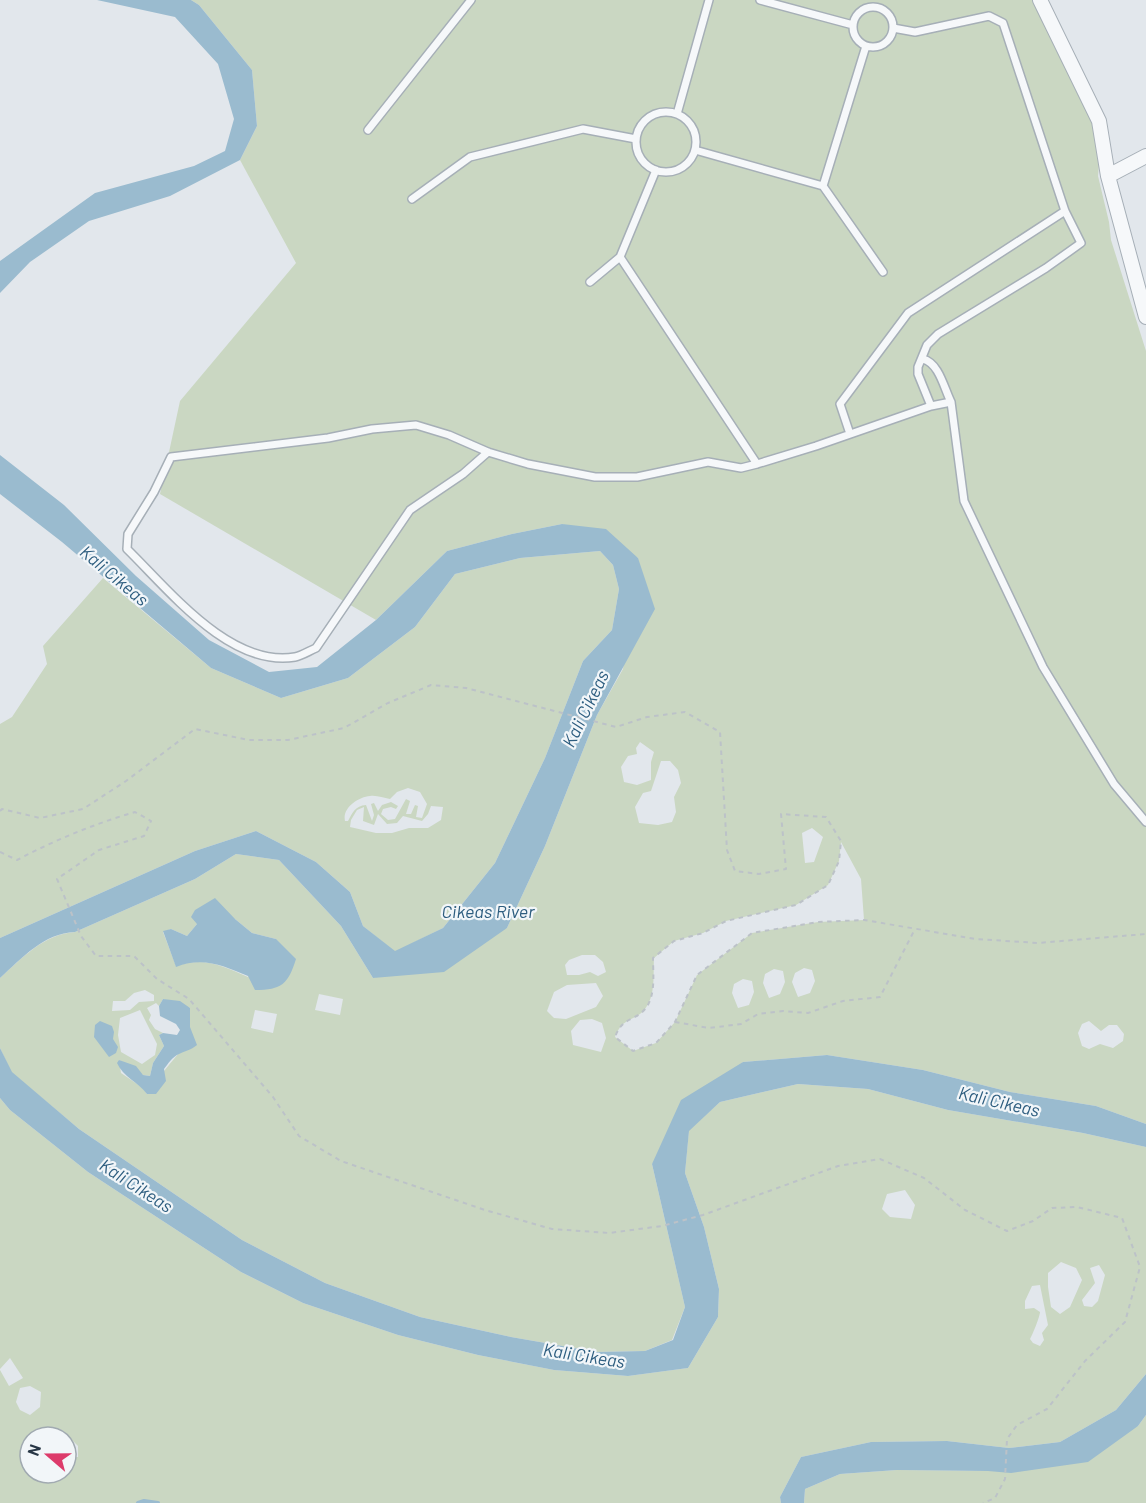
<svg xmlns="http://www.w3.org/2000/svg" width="1146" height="1503" viewBox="0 0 1146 1503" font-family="Barlow,sans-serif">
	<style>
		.green { fill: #cad7c2; fill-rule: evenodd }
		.water { fill: #9abbcf }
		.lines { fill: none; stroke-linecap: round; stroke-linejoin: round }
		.stream { stroke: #9abbcf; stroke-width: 4 }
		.lane-casing { stroke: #a6afb7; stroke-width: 10 }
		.street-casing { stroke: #a6afb7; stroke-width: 16 }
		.path { stroke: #bcc2c8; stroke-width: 2; stroke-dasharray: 4.5 4.5; stroke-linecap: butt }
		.lane { stroke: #f6f8fa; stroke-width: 7 }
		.street { stroke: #f6f8fa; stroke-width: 14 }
		.labels { text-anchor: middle; stroke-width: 4.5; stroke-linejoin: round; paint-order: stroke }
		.water-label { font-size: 18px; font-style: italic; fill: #2d5d7f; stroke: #f2f6f9 }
	</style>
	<rect width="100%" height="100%" fill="#e2e7ec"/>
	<path class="green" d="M191,0h845l65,140 -3,36 11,46 2,18 35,111v773l-50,-18 -86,-14 -87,-22 -96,-15 -84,7 -91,102 33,143 -13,33 -27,11 -48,1 -86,-15 -91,-20 -95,-34 -83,-43 -163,-111 -68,-57 -11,-24v-70c22,-20 44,-44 75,-46l120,-53 41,-25 43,6 62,66 32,52 134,-50 38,-82 52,-131 26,-46 15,-111 -76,-34 -50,10 -65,17 -71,69 -216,-126 20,-93 116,-138 -56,-103 17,-34 -5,-56 -53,-65zM640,742l14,10 -3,10v18l-14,5 -13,-3 -3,-15 7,-11 9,-2 -1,-6zM661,761h9l8,9 3,13 -7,14 2,15 -4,10 -14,3 -19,-2 -4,-16 8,-14 8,-2zM812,828l11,9 -9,25 -9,1 -3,-30zM841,842l20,37 3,41 -46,2 -66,11 -55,42 -22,47 -19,21 -23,8 -18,-14c8,-21 20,-15 30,-28 11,-14 8,-35 9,-51l20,-17 29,-8 23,-12 70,-16 32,-20 11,-24zM235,919l17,14 24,6 -28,38c-24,-11 -45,-21 -72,-11l-13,-34 8,-3 16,7 10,-12zM582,955h13l8,7 3,10 -8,4 -8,-4 -11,3h-12l-2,-10 4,-5zM804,968l8,2 3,11 -5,12 -12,4 -6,-15 3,-9zM774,969l9,2 2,11 -5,12 -11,4 -6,-15 2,-9zM743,979l9,2 2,11 -5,13 -11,3 -6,-15 2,-9zM596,983l7,13 -7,11 -30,12 -12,-1 -7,-7 7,-19 13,-7zM145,990l9,5v6l-15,1 -9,8 -18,1 1,-10h12l9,-8zM319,994l24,5 -3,16 -25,-5zM163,999l27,9c0,13 -2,35 -11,45 -11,13 -22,26 -32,41l-4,-6 -22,-15 -2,-13 24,15 7,1 3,-13 11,-17 -5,-11 4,-2 -8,-4 -6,-9 2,-5 -4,-7 9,-5 3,3zM140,1010l17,34 -2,11 -13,9 -21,-12 -3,-17 2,-17zM255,1010l22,4 -4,19 -22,-5zM592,1019l10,4 4,15 -5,14 -28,-7 -2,-14 9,-11zM1089,1021l12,10 8,-6h8l7,9 -1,7 -10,7 -13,-4 -11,5 -7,-3 -4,-13 4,-9z
		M600,551l13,14 6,24 -7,41 -29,31 -38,97 -50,105 -52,65 -48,24 -32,-26 -13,-34 -34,-30 -60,-31 -61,20 -195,87v-214l12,-7 35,-53 -4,-18 60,-68 108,90 70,30 67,-20 67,-51 40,-53 65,-16zM408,788l12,4 7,12 -5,14 -6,-1 2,-11 -3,-1 -4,9h-5l4,-13 -4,-2 -11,20 -7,1 -7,-6 2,-5 8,-2 5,2 2,-3 -7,-4 -9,3 -4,6 -4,-8 -3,1 3,11 -2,6 -6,-16c-11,1 -13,7 -18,16h-3c-3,-13 13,-24 25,-25 7,-1 13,2 20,3l7,-7zM431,806l12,1 -2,13 -13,8h-19l-17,5h-16l-26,-6 1,-7 6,-10 7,-3 -1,14 11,4 4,-11 9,10 10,-1 6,-7 19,5 6,-7z
		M798,1084l70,5 80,21 135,23 63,14v227l-30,36 -56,32 -51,6 -62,-7 -76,1 -70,15 -21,40 1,6h-781v-133l9,16 14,-8 -13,-20 -10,11v-271l10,12 78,62 35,23 118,77 62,31 95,32 80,20 76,15 74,6 60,-8 30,-51 1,-28 -15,-62 -19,-54 4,-43 31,-28zM905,1190l10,15 -4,14 -21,-2 -8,-8 5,-15zM1061,1262l15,6 6,12 -12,27 -10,7 -9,-7 -3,-20v-14zM1099,1265l6,10 -7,26 -6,6 -8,-1 -2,-6 13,-17 -5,-15zM1040,1285l8,40 -6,8 2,7 -4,6 -7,-3 -3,-4c3,-5 10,-23 10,-27l-6,-4 -9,1v-8l7,-15zM30,1386l11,6 -1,15 -10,8 -10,-5 -4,-8 4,-14zM47,1427l15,3 16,16v11h-12v16h-36v-36h10z
		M1146,1415v88h-342l1,-14 35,-15 57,-4 101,1 140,-45z"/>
	<path class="water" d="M97,0h94l8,5 53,65 5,56 -17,34 -70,36 -81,25 -59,41 -30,31v-32l95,-68 99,-27 31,-15 9,-32 -16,-55 -43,-47z
		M0,455l64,50 72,71 73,64 60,32 48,-5 59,-47 71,-69 65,-17 50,-10 44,5 32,29 17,51 -58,106 -52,131 -38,82 -63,44 -71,6 -32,-52 -62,-66 -43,-6 -41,25 -120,53c-31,1 -53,26 -75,46v-40l195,-87 61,-20 60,31 34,30 13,34 32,25 48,-23 52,-65 50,-105 38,-97 29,-31 7,-41 -6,-24 -13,-14 -80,7 -65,16 -40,53 -67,51 -67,20 -70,-30 -149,-126 -62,-48z
		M215,898l20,21 17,14 24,6 20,20c-8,25 -14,31 -41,31l-7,-14c-24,-10 -45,-20 -72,-9l-13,-36 8,-2 16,7 10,-12 -6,-7 4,-7z
		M163,999l17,2 10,7v19l7,18c-8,6 -10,5 -18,9 -7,3 -11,10 -15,15l2,12 -10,13h-9c-9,-12 -24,-17 -30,-31l2,-3 17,6 7,9 7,1 3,-13 11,-17 -5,-11 4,-2 14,2 3,-5 -4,-6 -16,-8 -1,-10z
		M100,1021l12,5 2,6 -1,7 5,8 -2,6 -7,4 -15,-20 1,-12z
		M0,1048l12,24 67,57 163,111 83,43 95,34 91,20 86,15 48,-1 28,-11 12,-33 -33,-143 29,-64 62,-38 84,-7 96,15 87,22 86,14 50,18v23l-63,-14 -135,-23 -80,-21 -70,-5 -78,18 -31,29 -4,42 19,54 15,62 -1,28 -30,51 -60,8 -74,-6 -76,-15 -80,-20 -95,-32 -62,-31 -118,-77 -35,-23 -78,-62 -10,-12z
		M1146,1374v41l-8,11 -50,36 -77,11 -23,-2 -91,-1 -57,4 -35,15 -1,14h-23l-1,-6 21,-40 70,-15 76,-1 62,7 51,-6 56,-32z"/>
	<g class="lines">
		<path class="stream" d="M138,1503l6,-2 14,2"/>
		<g class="lane-casing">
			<path id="lane" d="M760,0l93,25
				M853 27a20 20 0 1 1 40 0a20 20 0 1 1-40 0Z
				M893,28l22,4 74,-16 14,7 62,188 16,32 -35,25 -108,66 -11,11 -9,22v7l13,32
				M636 142a30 30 0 1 1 60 0a30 30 0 1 1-60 0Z
				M677,114l32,-114
				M368,130l103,-130
				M695,150l128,36 60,86
				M823,186l43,-140
				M412,199l58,-42 113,-28 53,10
				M620,257l137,207
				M590,282l30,-25 36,-87
				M923,359c16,4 21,29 28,43
				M850,434l-10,-30 68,-91 157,-102
				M488,452l-25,22 -53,36 -94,138c-7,3 -15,8 -21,9 -65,11 -126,-67 -168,-108l1,-15 26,-42 17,-35 157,-19 44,-9 44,-4 33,10 39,17 40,12 67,13h42l71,-15 33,6 16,-4 59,-18 115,-40 20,-4 13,99 79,166 71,117 32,38"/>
		</g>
		<g class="street-casing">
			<path id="street" d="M1040,0l59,121 9,55 38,141
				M1108,176l38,-20"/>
		</g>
		<path class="path" d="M0,811l2,-2 38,9 43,-9 43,-28 69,-52 54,11h39l56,-12 44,-25 43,-18 35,3 150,39 31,-10 38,-5 35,20 7,118 8,21 24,3 27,-5 -5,-55 45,3 15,24 -2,20 -11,24 -32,20 -70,16 -23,12 -29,8 -21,17c0,16 3,38 -8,51 -11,13 -22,7 -30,28l18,14 23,-8 19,-21 22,-47 55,-42 66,-11 46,-2 112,19 62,4 108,-9
			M0,852l17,8c38,-20 77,-36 118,-48l16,9 -7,15 -45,14 -42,29 24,57 15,20h38l23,23 32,20 84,98 26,39 42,25 144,49 67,19 57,4 53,-7 41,-11 135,-49 42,-7 44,19 41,32 42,21 26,-10 19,-13 25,-1 45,11 18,49 -15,55 -40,39 -38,48 -30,16 -10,14 -2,40 -10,19 -12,5
			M675,1022l34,6 32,-4 17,-10 25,-3 25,2 35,-12 37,-4 35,-68"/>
		<use href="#lane" class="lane"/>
		<use href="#street" class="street"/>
	</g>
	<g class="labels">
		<g class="water-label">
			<text transform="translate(114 576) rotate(40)" y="6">Kali Cikeas</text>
			<text transform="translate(586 709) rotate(-64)" y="6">Kali Cikeas</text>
			<text x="488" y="918">Cikeas River</text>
			<text transform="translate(999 1102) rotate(13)" y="6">Kali Cikeas</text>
			<text transform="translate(136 1186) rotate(33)" y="6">Kali Cikeas</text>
			<text transform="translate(584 1356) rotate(9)" y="6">Kali Cikeas</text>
		</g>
	</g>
	<g transform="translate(48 1455) rotate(290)"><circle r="28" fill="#f2f6f9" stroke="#a1aab1" stroke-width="1.5"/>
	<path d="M0-4.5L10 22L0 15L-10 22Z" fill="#dd3b6b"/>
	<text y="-9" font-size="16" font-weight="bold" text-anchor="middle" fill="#283746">N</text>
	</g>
</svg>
